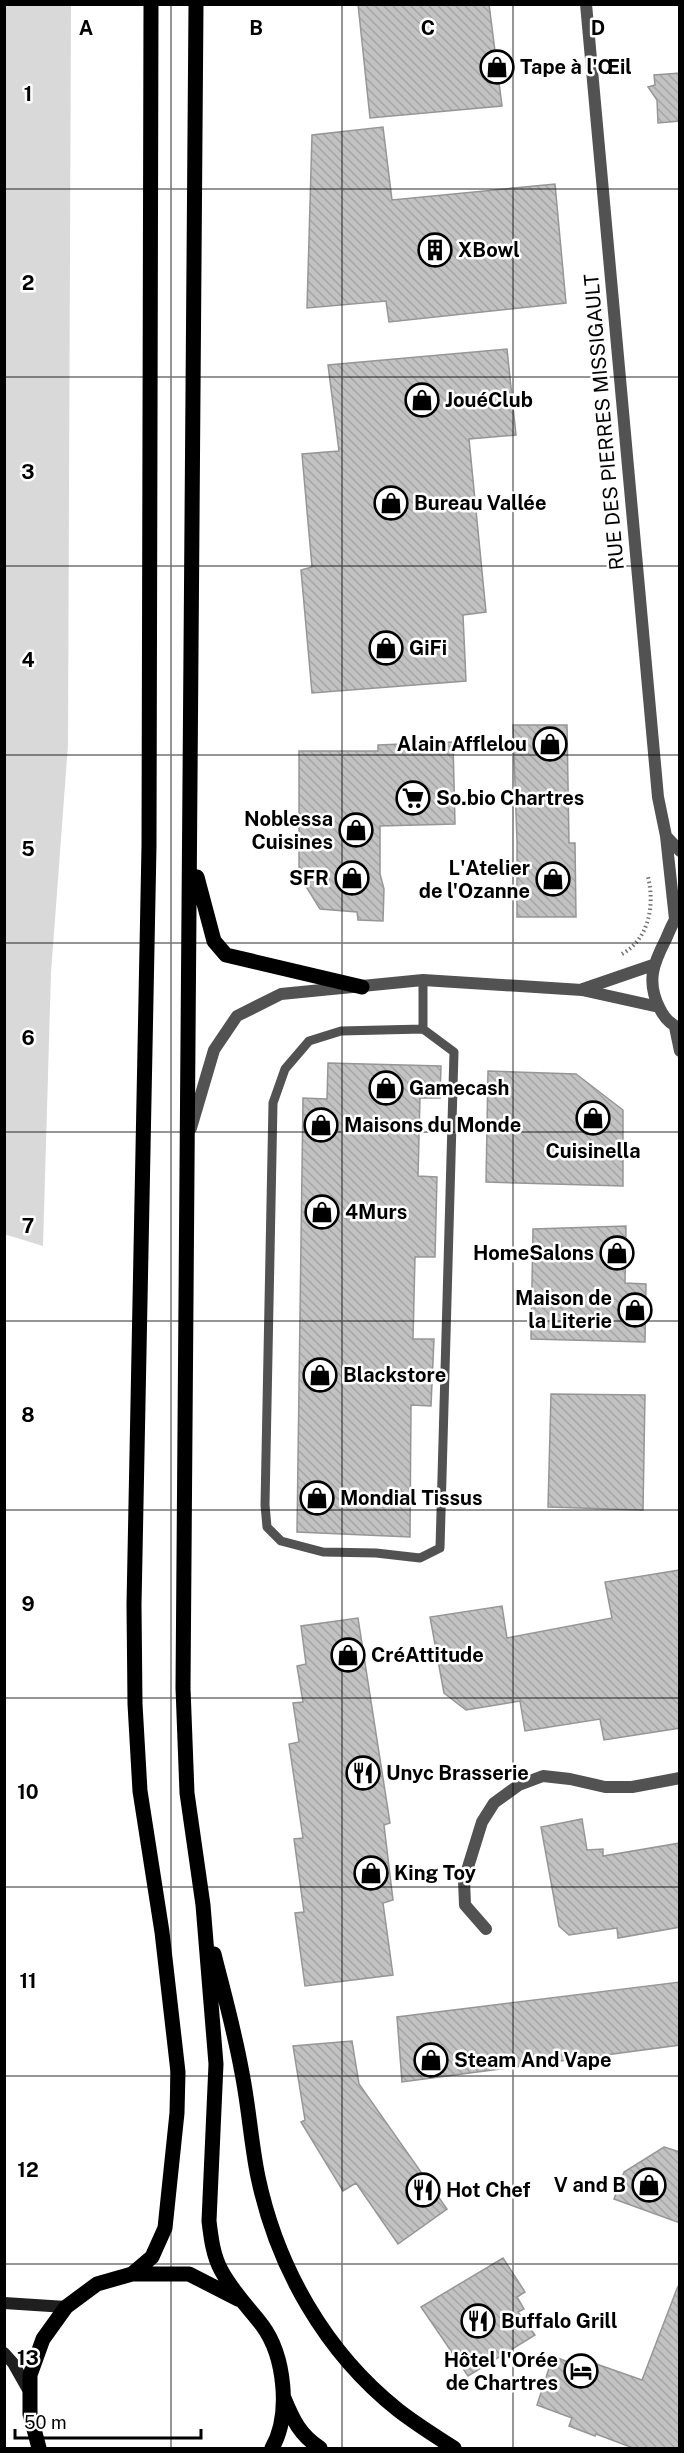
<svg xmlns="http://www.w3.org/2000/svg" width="684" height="2453" viewBox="0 0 684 2453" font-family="'Public Sans',sans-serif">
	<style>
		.garden { fill: #d9d9d9 }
		.building { fill: url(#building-back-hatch); stroke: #969696; stroke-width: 1.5 }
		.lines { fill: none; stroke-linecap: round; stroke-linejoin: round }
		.path { stroke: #747474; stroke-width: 4; stroke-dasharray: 1.5 3; stroke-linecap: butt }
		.lane { stroke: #525252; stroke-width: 9 }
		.street { stroke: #525252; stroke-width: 12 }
		.secondary { stroke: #1f1f1f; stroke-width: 12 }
		.primary { stroke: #000; stroke-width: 15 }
		.grid { fill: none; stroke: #000; stroke-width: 1.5; stroke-opacity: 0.55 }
		.labels { text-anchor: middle; stroke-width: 5; stroke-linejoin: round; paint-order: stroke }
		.poi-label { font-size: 20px; font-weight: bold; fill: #000; stroke: #fff; text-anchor: start }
		.street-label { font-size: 20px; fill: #000; stroke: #fff }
		.grid-label { font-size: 20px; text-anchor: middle; font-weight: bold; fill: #000; stroke: #fff; stroke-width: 5; stroke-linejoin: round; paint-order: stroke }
	</style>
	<defs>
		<pattern id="building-back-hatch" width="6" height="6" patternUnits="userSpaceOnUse" patternTransform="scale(1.5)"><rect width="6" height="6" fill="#c2c2c2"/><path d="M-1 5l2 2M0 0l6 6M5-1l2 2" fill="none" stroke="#a5a5a5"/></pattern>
	</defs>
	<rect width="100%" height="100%" fill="#fff"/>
	<path class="garden" d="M4,5h67l-3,740 -17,228 -8,273 -39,-12z"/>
	<path class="building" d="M358,4h131l13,102 -132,12z
		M680,73v48l-22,2 -1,-23 -9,-13 7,-2 -1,-10z
		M383,127l9,73 163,-16 11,119 -177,19 -3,-21 -79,7 5,-173z
		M507,349l9,86 -47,4 17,173 -23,3 3,66 -154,12 -11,-123 11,-3 -10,-113 37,-3 -11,-86z
		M513,725h54l2,118h6l1,74h-59v-75z
		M453,742l2,82 -75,2v48l4,15 -1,32 -25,-1 -1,-8 -37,-3 -21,-34v-124h79v-6z
		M328,1063l113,3 -1,32h-20l-2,78 19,1 -2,80h-20l-2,82h21l-3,67 -20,-1 -1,132 -113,-5 6,-434 24,1z
		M488,1071l88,3 47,36v76l-137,-4z
		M626,1226l-1,57 21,1 -1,58 -114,-3 2,-110z
		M551,1394l94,1 -2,115 -95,-3z
		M680,1570v158l-76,12 -4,-21 -75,12 -5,-30 -54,9 -22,-17 -14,-76 72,-11 5,32 105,-20 -7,-36z
		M358,1618l32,205 -6,2 9,75 -10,3 10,72 -88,11 -10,-73 9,-1 -10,-73 9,-1 -14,-94 10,-2 -6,-39 10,-1 -6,-36 9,-2 -5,-38z
		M582,1819l5,31 16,-1v7l77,-13v84l-62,11 -1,-10 -48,7 -10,-9 -18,-99z
		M680,1982v63l-278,37 -5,-65z
		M352,2041l7,43 88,125 -49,35 -42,-61 -13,8 -42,-69 4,-2 -12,-74z
		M664,2147l16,5v71l-66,-24 10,-27z
		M503,2258l22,34 -8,5 7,12 -6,3 17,23 -67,41 -47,-69z
		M678,2286l2,162h-47l-37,-14 -1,2 -26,-10 3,-8 -35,-13 16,-49 30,12 2,-8 57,20z"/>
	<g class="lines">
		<path class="path" d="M622,954c27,-15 33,-49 26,-77"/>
		<path class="lane" d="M423,1029l31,23 -14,496 -20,10 -44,-5 -53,-1 -42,-11 -14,-14 -2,-22 8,-402 12,-34 24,-28 32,-10z
			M423,1029v-49"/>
		<path class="street" d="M586,4l72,793 8,39 9,83
			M666,836l14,15
			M679,914c-6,7 -9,16 -13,25 -13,25 -20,43 -6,70 4,8 11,16 20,19
			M583,989l70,-24
			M675,1027l5,24
			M191,1128l23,-78 23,-34 44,-22 142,-14 159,10 77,17
			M486,1929l-21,-24 -1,-25 18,-58 12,-19 25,-18 24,-9 27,3 35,8h27l48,-9"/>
		<path class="secondary" d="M4,2303l62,4
			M4,2353l9,10 17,30"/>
		<path class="primary" d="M196,4l-13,1684 4,105 16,112 13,159 -7,157c2,17 4,34 12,49 11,21 27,37 41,55 23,31 29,90 10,123
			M197,877l17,64 12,14 136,32
			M214,1954c10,40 21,79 28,119 7,35 9,70 16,104 19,90 67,175 140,233 18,14 37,26 56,38
			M132,2274l20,-17 13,-29 12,-115 1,-41 -16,-140 -22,-141 -5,-87 -1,-99 15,-759 2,-842
			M284,2398c9,22 16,37 36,50
			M39,2448l-9,-34v-39l13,-36 23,-32 31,-23 35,-10h57l49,25"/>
	</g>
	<path class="grid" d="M171,4v2444M342,4v2444M513,4v2444M4,189h676M4,377h676M4,566h676M4,755h676M4,943h676M4,1132h676M4,1321h676M4,1510h676M4,1698h676M4,1887h676M4,2076h676M4,2264h676"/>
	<defs>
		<g id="shop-ring" transform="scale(1.725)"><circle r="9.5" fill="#fff" stroke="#000" stroke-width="1.5"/><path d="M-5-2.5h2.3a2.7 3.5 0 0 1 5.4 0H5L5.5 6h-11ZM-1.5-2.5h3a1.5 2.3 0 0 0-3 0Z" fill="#000"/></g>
		<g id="building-ring" transform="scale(1.725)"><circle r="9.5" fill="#fff" stroke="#000" stroke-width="1.5"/><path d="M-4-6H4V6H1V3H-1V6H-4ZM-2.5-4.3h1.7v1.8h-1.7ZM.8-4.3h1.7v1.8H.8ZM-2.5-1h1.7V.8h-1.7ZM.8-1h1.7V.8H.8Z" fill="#000"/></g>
		<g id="supermarket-ring" transform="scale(1.725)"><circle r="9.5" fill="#fff" stroke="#000" stroke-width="1.5"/><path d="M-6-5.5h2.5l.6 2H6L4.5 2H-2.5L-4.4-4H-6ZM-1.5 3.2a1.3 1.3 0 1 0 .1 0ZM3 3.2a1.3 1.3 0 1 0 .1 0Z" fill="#000"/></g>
		<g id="restaurant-ring" transform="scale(1.725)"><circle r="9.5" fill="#fff" stroke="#000" stroke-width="1.5"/><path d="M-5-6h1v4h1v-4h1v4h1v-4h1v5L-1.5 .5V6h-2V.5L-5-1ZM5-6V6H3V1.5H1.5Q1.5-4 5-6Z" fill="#000"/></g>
		<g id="hotel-ring" transform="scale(1.725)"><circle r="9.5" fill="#fff" stroke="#000" stroke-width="1.5"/><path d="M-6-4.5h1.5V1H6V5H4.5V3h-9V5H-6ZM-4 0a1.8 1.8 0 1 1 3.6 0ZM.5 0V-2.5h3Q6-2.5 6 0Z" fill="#000"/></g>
	</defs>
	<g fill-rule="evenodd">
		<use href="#shop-ring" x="497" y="67"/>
		<use href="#building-ring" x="435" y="250"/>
		<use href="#shop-ring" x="422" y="400"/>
		<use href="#shop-ring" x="391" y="503"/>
		<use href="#shop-ring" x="386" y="648"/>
		<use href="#shop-ring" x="550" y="744"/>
		<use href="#supermarket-ring" x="413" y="798"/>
		<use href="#shop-ring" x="356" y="830"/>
		<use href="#shop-ring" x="352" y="878"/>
		<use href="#shop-ring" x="553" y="879"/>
		<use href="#shop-ring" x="386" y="1088"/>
		<use href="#shop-ring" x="593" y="1118"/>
		<use href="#shop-ring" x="321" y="1125"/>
		<use href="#shop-ring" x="322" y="1212"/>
		<use href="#shop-ring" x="617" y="1253"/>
		<use href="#shop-ring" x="635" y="1310"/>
		<use href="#shop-ring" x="320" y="1375"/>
		<use href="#shop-ring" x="317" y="1498"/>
		<use href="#shop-ring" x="348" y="1655"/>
		<use href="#restaurant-ring" x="363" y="1773"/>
		<use href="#shop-ring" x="371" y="1873"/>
		<use href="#shop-ring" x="431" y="2060"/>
		<use href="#shop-ring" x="649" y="2185"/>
		<use href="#restaurant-ring" x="423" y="2190"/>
		<use href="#restaurant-ring" x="478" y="2321"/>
		<use href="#hotel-ring" x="581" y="2371"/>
	</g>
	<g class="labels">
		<g class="poi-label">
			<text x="520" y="74">Tape à l'Œil</text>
			<text x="458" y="257">XBowl</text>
			<text x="445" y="407">JouéClub</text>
			<text x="414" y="510">Bureau Vallée</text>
			<text x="409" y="655">GiFi</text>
			<text x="527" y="751" text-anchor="end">Alain Afflelou</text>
			<text x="436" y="805">So.bio Chartres</text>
			<text x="333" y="826" text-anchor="end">Noblessa<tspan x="333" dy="23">Cuisines</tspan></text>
			<text x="530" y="875" text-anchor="end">L'Atelier<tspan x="530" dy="23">de l'Ozanne</tspan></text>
			<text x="329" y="885" text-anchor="end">SFR</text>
			<text x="409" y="1095">Gamecash</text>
			<text x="344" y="1132">Maisons du Monde</text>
			<text x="593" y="1158" text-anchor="middle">Cuisinella</text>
			<text x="345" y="1219">4Murs</text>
			<text x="594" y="1260" text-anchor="end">HomeSalons</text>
			<text x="612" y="1305" text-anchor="end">Maison de<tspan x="612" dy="23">la Literie</tspan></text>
			<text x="343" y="1382">Blackstore</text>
			<text x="340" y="1505">Mondial Tissus</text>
			<text x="371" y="1662">CréAttitude</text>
			<text x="386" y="1780">Unyc Brasserie</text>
			<text x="394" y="1880">King Toy</text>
			<text x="454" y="2067">Steam And Vape</text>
			<text x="626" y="2192" text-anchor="end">V and B</text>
			<text x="446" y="2197">Hot Chef</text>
			<text x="501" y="2328">Buffalo Grill</text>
			<text x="558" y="2367" text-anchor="end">Hôtel l'Orée<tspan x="558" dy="23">de Chartres</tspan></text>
		</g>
		<g class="street-label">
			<text transform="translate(604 422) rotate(-95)" y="7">RUE DES PIERRES MISSIGAULT</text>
		</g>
	</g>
	<g class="grid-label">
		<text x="86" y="35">A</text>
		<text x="256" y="35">B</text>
		<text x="428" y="35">C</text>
		<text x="598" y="35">D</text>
		<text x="28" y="101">1</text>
		<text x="28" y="290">2</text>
		<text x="28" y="479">3</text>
		<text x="28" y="667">4</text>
		<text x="28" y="856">5</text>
		<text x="28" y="1045">6</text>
		<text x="28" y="1233">7</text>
		<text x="28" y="1422">8</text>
		<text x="28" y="1611">9</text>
		<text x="28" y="1799">10</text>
		<text x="28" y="1988">11</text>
		<text x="28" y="2177">12</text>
		<text x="28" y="2365">13</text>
	</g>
	<rect width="684" height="2453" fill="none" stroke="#000000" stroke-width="12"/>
	<path d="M15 2429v9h186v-9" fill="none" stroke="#000000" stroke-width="3"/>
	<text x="24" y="2429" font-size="18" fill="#000000" stroke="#ffffff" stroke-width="4.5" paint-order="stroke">50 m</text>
</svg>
